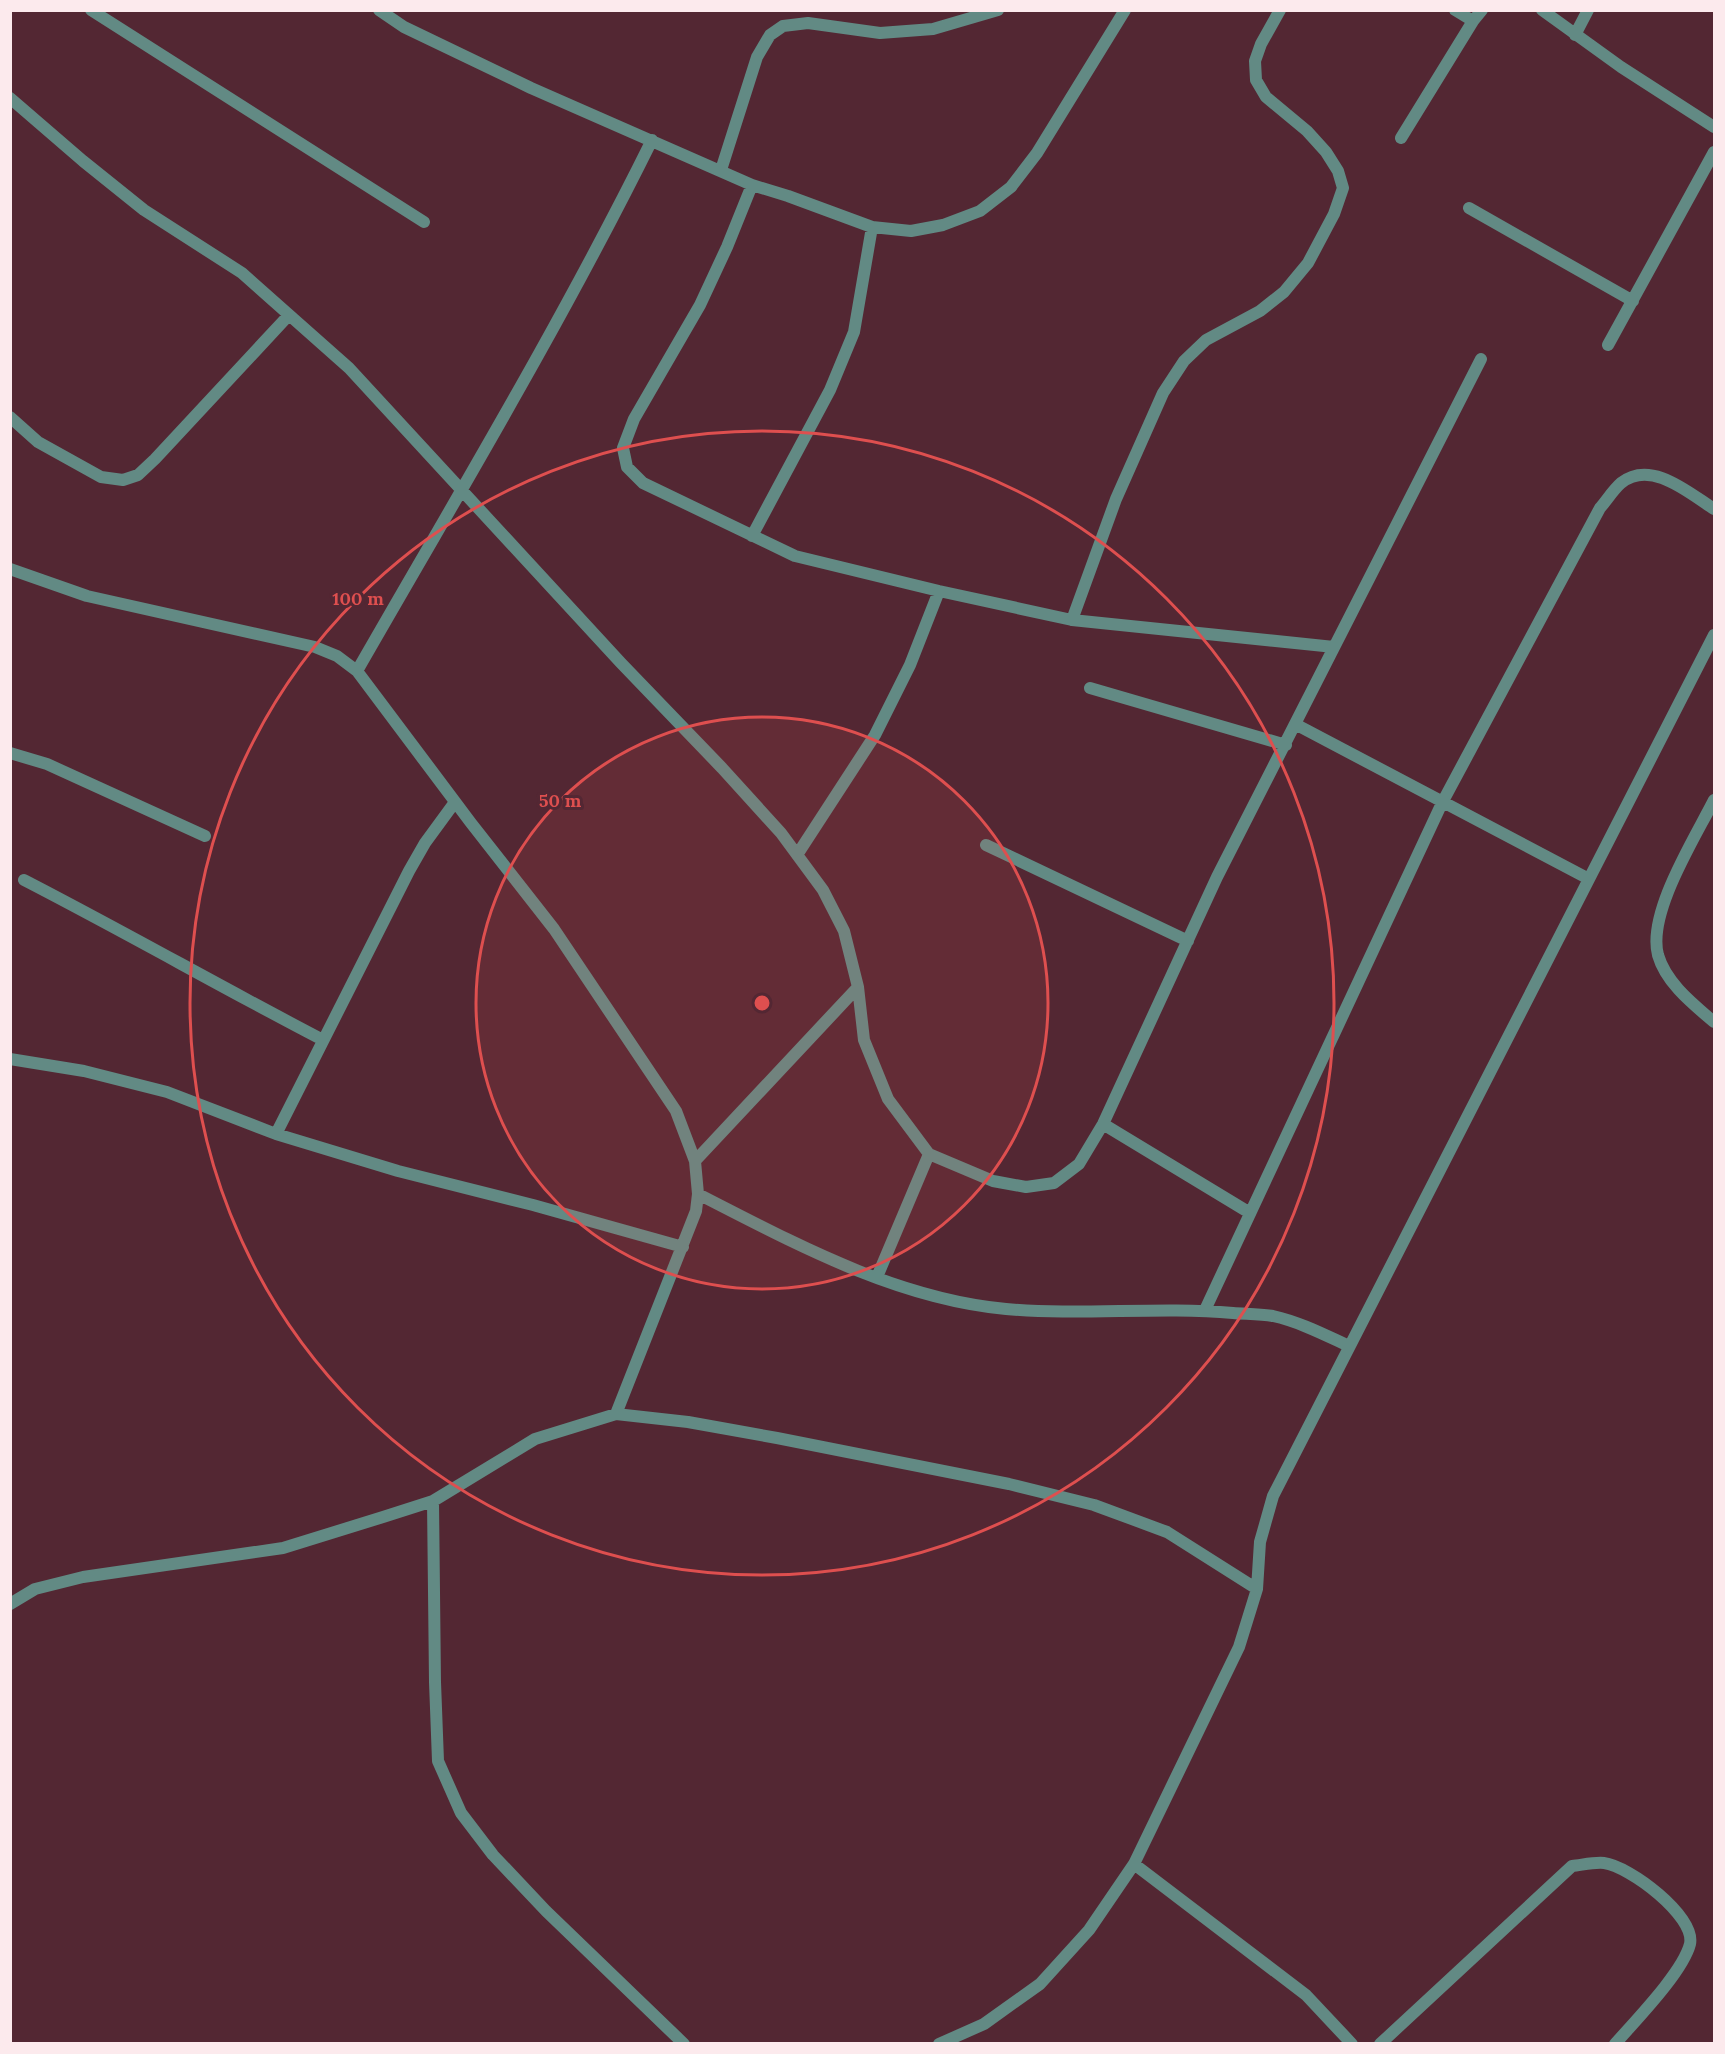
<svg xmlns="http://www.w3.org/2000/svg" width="1725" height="2054" viewBox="0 0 1725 2054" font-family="Lora,serif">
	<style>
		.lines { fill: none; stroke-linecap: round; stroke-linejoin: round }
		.service { stroke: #628a84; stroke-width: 12 }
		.minor { stroke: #628a84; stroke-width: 12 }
		.ring { fill: none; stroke: #de4f4f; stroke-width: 3 }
		.centre { fill: #de4f4f; stroke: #532733; stroke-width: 3 }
		.ring-label { font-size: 18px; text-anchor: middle; font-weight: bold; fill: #de4f4f; stroke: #532733; stroke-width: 6; stroke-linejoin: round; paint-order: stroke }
	</style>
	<rect width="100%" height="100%" fill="#532733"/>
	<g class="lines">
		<path class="service" d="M1714,800c-19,38 -67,113 -56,155 8,28 35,49 56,67"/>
		<path class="minor" d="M91,10l333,212
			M379,10l25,17 127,61 221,97 36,11 84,31 39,4 32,-6 37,-14 31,-24 26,-34 88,-143
			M1455,10l18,11
			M1542,10l79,57 93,60
			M1575,35l13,-25
			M10,98l73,63 61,49 98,63 107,95 272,295 101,105 59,65 42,57 21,41 14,56 6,53 24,59 41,55 64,27 33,6 28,-4 25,-19 24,-40 114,-247 264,-518
			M1401,138l72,-117 9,-11
			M721,170l36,-113 13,-22 13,-9 25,-3 72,10 53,-4 65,-19
			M752,185l-25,62 -27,58 -66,114 -11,29 4,19 16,16 152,73 144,35 133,29 262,27
			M1469,208l164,93
			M1608,345l106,-193
			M10,417l28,25 63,35 22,3 15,-5 17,-16 134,-144
			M752,536l78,-146 24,-58 18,-105
			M10,569l77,27 228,51 22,9 20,15 114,152 83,106 122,182 19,50 3,33 -2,17 -80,203
			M1072,620l44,-121 47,-106 21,-32 22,-21 54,-29 24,-19 24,-29 26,-49 9,-26 -5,-17 -12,-19 -19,-21 -41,-34 -10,-17 -1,-19 6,-17 19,-34
			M357,671c101,-176 205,-349 295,-531
			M1090,688l196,57
			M1295,724l294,155
			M10,753l37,11 158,72
			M986,845l202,96
			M797,855l78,-120 35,-70 29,-74
			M24,880c101,52 199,108 299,160
			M10,1059l74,12 83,21 109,42 122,37 135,34 150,42
			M1103,1124l147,89
			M276,1134l133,-263 16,-28 30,-41
			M695,1161l163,-174
			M698,1194c96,49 198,105 308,115 75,7 152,-3 227,4 13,1 27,1 40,3 27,6 52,19 76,30
			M877,1277l52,-123
			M1205,1310l237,-507 158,-295c7,-8 13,-18 21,-25 30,-24 68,10 93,26
			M433,1501l2,181 3,79 23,52 32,42 53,56 138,133
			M10,1604l25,-15 48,-12 200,-29 100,-31 50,-16 102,-62 81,-25 72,8 89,16 232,46 85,21 73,27 90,57
			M1134,1864l172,131 46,49
			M939,2044l45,-20 56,-40 49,-54 45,-66 105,-217 18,-58 3,-47 13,-46 441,-861
			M1380,2044l192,-178c10,-1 22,-4 32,-3 25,3 92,53 86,81 -7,28 -55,77 -75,100"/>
	</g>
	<circle cx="762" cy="1003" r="286" fill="#de4f4f" fill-opacity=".12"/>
	<g class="ring">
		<circle cx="762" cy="1003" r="286"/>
		<circle cx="762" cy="1003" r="572"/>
	</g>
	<circle cx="762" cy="1003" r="9" class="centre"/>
	<g class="ring-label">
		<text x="358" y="605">100 m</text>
		<text x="560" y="807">50 m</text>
	</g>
	<rect width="1725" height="2054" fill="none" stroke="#fceaed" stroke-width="24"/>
</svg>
